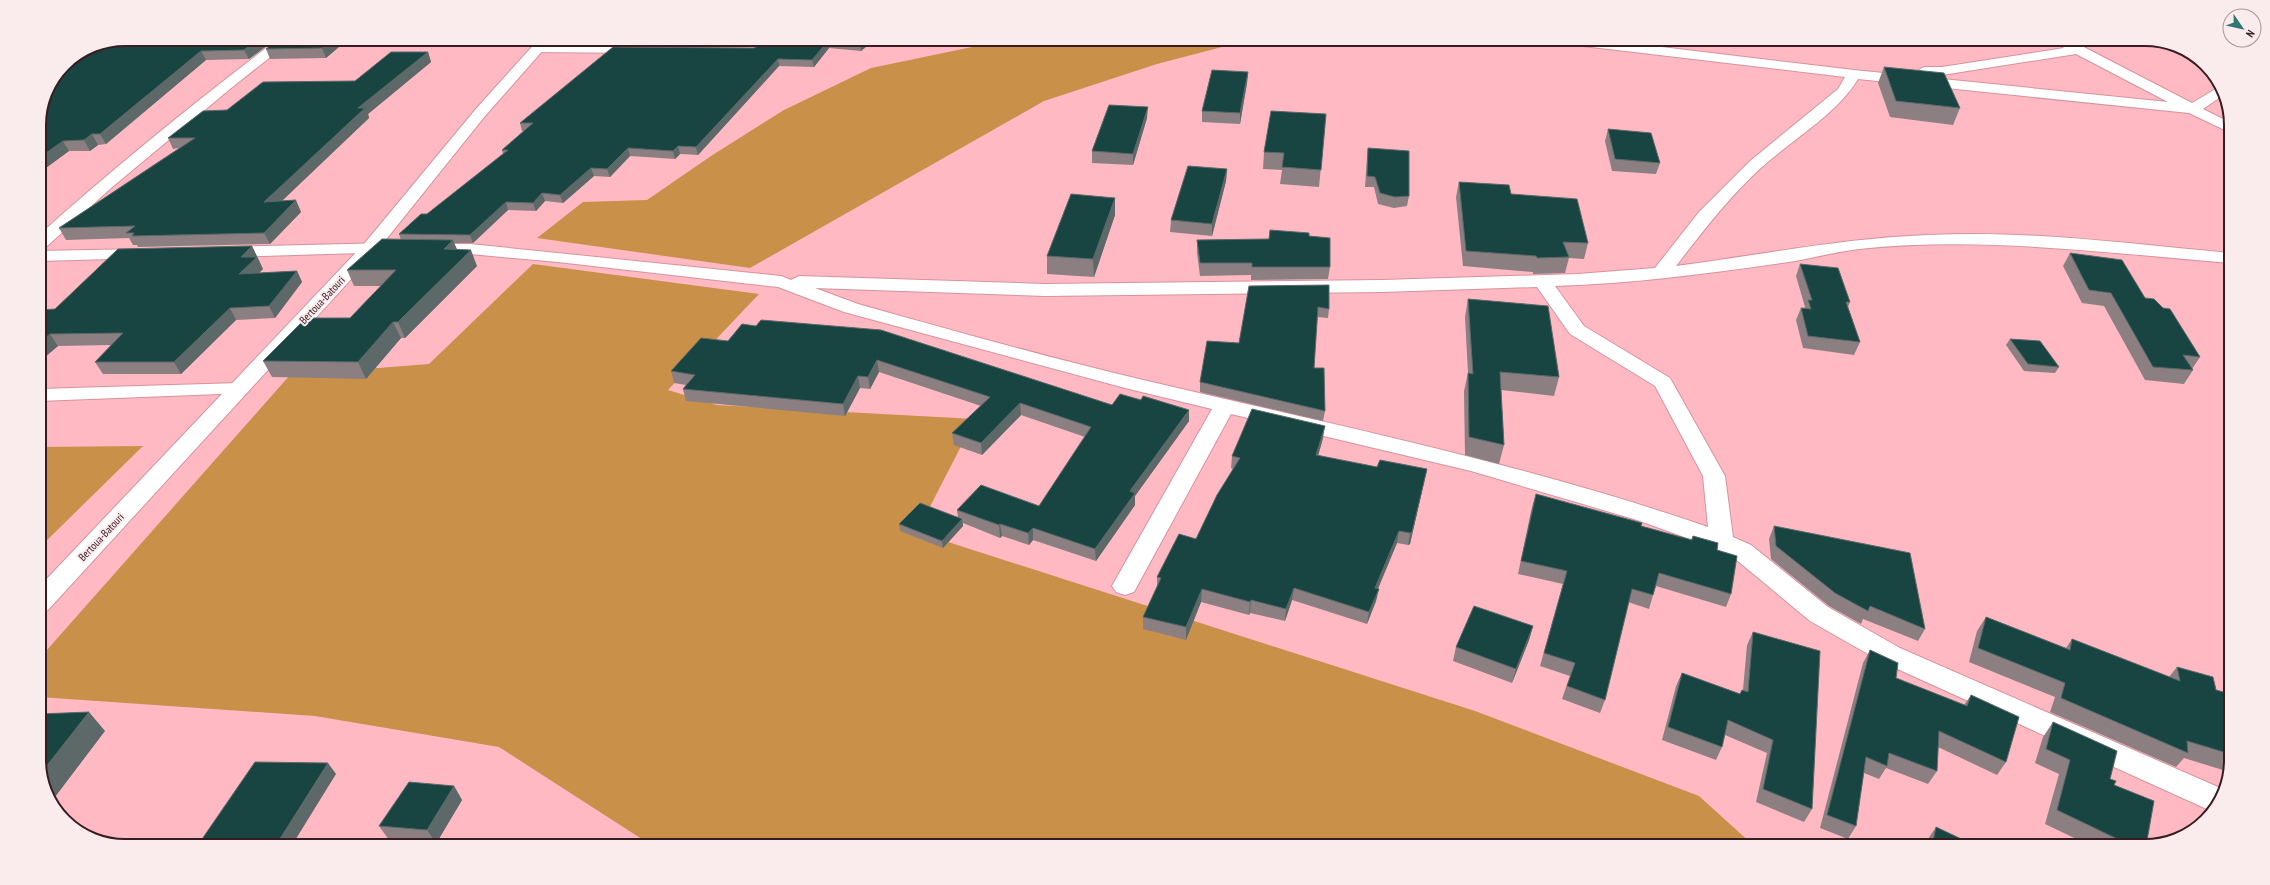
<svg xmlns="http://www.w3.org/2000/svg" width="2270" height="885" viewBox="0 0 2270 885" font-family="'PT Sans Narrow',sans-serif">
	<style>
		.green { fill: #c9904a }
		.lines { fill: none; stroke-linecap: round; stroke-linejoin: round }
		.minor-casing { stroke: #d6939d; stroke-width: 2 }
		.trunk-casing { stroke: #d6939d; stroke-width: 2 }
		.minor { fill: #fff; fill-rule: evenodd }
		.trunk { fill: #fff; fill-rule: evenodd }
		.wall { fill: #8c7f82 }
		.shaded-wall { fill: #5d6869 }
		.building { fill: #184542; stroke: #5d6869 }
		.labels { text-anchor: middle; stroke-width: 4; stroke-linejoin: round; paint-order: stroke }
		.street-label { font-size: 11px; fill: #371d21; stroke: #faebed }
		.rim { fill: none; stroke: #371d21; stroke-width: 2 }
	</style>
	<rect width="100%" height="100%" fill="#ffb9c3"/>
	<path class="green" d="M1001,41l240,1 -84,22 -113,37 -294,167 -213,-30 46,-36 64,-2 64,-44 73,-46 87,-42z
		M533,264l226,30 -91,96 49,15 258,14 -58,113 558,179 224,85 54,49 -1105,-2 -149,-96 -184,-31 -276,-19v-38l251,-284 139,-11z
		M143,446l-104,102v-101z"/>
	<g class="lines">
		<g class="minor-casing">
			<path id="minor" d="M278,39h15l-63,50 -119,99 -66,60 -6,1v-14c77,-69 157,-134 239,-196z
				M1577,42h43l234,28 314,32 -92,-48 -134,21h-18l-7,-4 7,-4h18l122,-19 -5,-5h17l116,60 27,-16 3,9 -19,13 28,14v10l-42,-20 -331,-34c-21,35 -65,60 -96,88 -32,29 -59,64 -86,99 84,-11 168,-28 252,-31 101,-5 202,9 302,18v10c-123,-10 -248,-27 -371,-14 -23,3 -47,9 -70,13 -77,11 -156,22 -234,24l29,40 86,52 55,98 8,61 18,8 77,62 72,41 325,142 -16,20 -327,-148 -72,-41 -77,-64 -21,-10 -75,-27 -166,-49 -240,-57 -97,178 -9,3 -9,-3 -4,-6 100,-177 -87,-21 -281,-76 -66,-25 -220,-25 -88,-8h-43l-6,-1 -3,-4 3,-4 6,-1h43l311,32 10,4 8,-4 246,8 337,-4 196,-6 77,-6 44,-56 51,-51 88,-72 7,-12 -262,-31zM1537,287l33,47 85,52 48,90 5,51c-185,-64 -378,-103 -569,-148 -94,-22 -188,-49 -281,-75l-43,-16 230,8 337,-4z
				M537,45h103l7,4 -7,4 -108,-1 -2,-3z
				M390,243l6,1 3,4 -3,4 -171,5 -6,-1 -3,-4 3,-4 6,-1z
				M142,249l6,1 3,4 -3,4 -109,3v-10z
				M239,383l7,2 3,4 -3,4 -207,8v-12z"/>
		</g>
		<g class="trunk-casing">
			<path id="trunk" d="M538,40h14l-67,76 -109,136 -328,358 -9,2v-25l325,-343 111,-134z"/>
		</g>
		<use href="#minor" class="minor"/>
		<use href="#trunk" class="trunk"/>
	</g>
	<path class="wall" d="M276,39l-27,20 -43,1 -100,84 -8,1 -8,6h-21l-30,22v-53l25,-56z
		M347,40l-21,18 -56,1 -4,-10z
		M626,40l247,1 -12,10 -32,-3 -15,19 -35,-1 -81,89 -18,-1 -5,5 -45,-3 -20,21 -16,-1 -31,27 -18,-2 -9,10 -28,-1 -35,33h-19l3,6 20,17 -72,72h-4l-35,41 -94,-2 -9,-16 87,-43 31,-32h-27l-7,-16 54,-30 -2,-6 28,-20 76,-60 -1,-4 23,-19h-3l-2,-8 234,-75 3,-2 -2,-2h-128z
		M428,52l3,10 -63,52 1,4 -87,83 19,11 -31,32 -132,3 -1,-2h-4l-4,-7 -63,2 -7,-12 120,-80 -6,1 -5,-11 59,-28 128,-29z
		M1884,67l76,41 -7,17 -63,-8 -12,-34z
		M1248,72l-1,11 -7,41 -38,-2v-11z
		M1326,114l-7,73 -39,-3 2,-14 -19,-1 1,-17z
		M1147,118l-14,47 -41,-2v-12z
		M1608,129l52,34 -4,11 -44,-3 -7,-30z
		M1368,148l41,48 -2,10 -13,2 -16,-4 -4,-17h-9l2,-29z
		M1227,169l-1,12 -14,55 -42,-4 1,-12z
		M1459,182l52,12 77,49 -4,16 -15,-1 -4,15 -32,1v-2l-70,-6 -7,-69z
		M1115,198v17l-21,62 -47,-3v-18z
		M1309,236l21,31 -2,12 -77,1v-5l-51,1 -3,-23v-13l72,-1z
		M252,246l11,23 -4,4 38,-2 5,11 -27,36 -39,2 -55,54h-78l-8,-12 16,-17 -53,1 -19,16 16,-53z
		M2070,253l75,45 55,59 -8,12 1,1 -9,14 -39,-4 -41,-74 -22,-3 -19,-37z
		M1800,264l50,38 -2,5 12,35 -6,13 -51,-7 -7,-28 5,-12h3l1,-1 -9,-31z
		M1249,286l80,23 -1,9 -11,-1 -3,51 11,43 -2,10 -123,-29v-10l39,-39z
		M1468,299l91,78 -5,19 -53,-6 3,55 -5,19 -34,-9 -1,-64 4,-18 -3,-56z
		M742,324l370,81 77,16 -54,75v9l-39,56 -63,-21 -4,5 -27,-9 -2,2 -37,-15v3l-20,22 -43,-17 -1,-7 59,-7 -1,-7 82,-4 46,-69 -64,-22 -39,40 -28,-10 -2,-12 29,-27 -102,-34 -9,17 -10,-1 -15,28 -159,-15 -3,-12 3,-4 -12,-2 -3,-12 57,-30z
		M2010,339l49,28 -4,6 -31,-2 -18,-26z
		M1323,438l-5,17 106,27 -14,62 -2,1 -11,-2 -19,46 -2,12 -9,23 -75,-24 -7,21 -35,-8 -1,2 -48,-13 -15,38 -43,-11v-12l14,-30v-10l39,-38 37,-70 -2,-1 1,-12z
		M1536,494l105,32 50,14 2,-4 24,14 14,44 -5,13 -70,-21 -3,9 -4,14 -21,-7 -23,98 -5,13 -38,-14 8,-23 -30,-10 23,-82 -45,-10 14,-67z
		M1774,526l151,103 -7,12 -55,-22 -2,5 -32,-18 -58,-47 -2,-20z
		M1986,617l80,31 6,-9 97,38 8,-10 39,23 11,3 -1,79v-1l-42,-13 -8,9 -126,-55 5,-15 -86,-35 8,-31z
		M1533,626l-4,14 -17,43 -59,-22 3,-14z
		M1753,632l59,177 -8,13 -48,-20 11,-49 -42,-18 -3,12 -6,13 -54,-20 14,-54 6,-13 58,21 2,-4h1l4,-45z
		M1870,650l26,28 68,27 7,-10 35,67 -9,13 -59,-28 -1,24 -9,13 -42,-16 -7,11 -15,-6 -8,53 -8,13 -28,-11 43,-165z
		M2053,722l57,57 4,6 31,61h-54l-46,-22 14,-50 -24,-11 8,-26z
		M454,786l8,14 -25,42h-24l-24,-2 -10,-14z
		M1936,827l40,19h-50l2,-7z"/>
	<path class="shaded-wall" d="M259,39h17l-27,20 -5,-9z
		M333,39l14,1 -21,18 -4,-10z
		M828,41l1,7 -15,19 -2,-7z
		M864,41h9l-12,10 -1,-7z
		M201,51l5,9 -100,84 -6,-10z
		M428,52l3,10 -63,52 1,4 -100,95 -5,-11 94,-94z
		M778,59l1,7 -81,89 -2,-8z
		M1248,72l-1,11 -7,41v-11z
		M1148,107l-1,11 -14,47v-11z
		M92,134l6,11 -8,6 -6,-11z
		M63,141l6,10 -30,22v-15z
		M678,146l2,8 -5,5 -2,-8z
		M628,148l2,8 -20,21 -3,-8z
		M591,168l3,8 -31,27 -3,-8z
		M1227,169l-1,12 -14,55v-12z
		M542,193l3,8 -9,10 -3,-8z
		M1115,198v17l-21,62 -1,-18z
		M296,200l5,12 -31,32 -6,-11z
		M506,202l2,8 -35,33 -3,-8z
		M453,240l6,15 -15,-6z
		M252,246l11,23 -18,17 -6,-12 2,-17z
		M471,250l6,16 -72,72 -7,-16z
		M297,271l5,11 -27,36 -6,-12z
		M230,308l6,12 -55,54 -7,-12z
		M393,322l8,16 -35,41 -8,-17z
		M50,334l8,12 -19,16v-19z
		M877,360l2,12 -9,17 -2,-12z
		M858,376l2,12 -15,28 -2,-12z
		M1020,403l1,12 -39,40 -1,-12z
		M1189,410v11l-54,75v9l-39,56 -1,-12 35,-58z
		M1325,426l-2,12 -8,29 1,-12z
		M1427,469l-17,75 -2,1 2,-12z
		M962,519l1,7 -20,22 -1,-7z
		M1000,524l2,12 -2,2 -1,-13z
		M1033,528v12l-4,5 -1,-12z
		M1399,531l-2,12 -24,57 2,-12z
		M1294,588l-2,12 -7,21 1,-12z
		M1202,589l-1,13 -15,38v-13z
		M1379,589l-3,12 -9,23 2,-12z
		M1251,600l-1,13 -1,2 1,-13z
		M1533,626l-4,14 -17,43 4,-14z
		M89,712l16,19 -53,70 -10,-29z
		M328,763l8,11 -42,68h-16z
		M454,786l8,14 -25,42h-2l-8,-12z"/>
	<path class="building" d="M125,39h134l-15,11 -43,1 -101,83h-8l-8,6 -21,1 -24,17v-38l7,-28 18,-28 28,-19z
		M279,39h54l-11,9 -56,1z
		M758,40l106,1 -4,3 -32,-3 -16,19 -34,-1 -82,88 -18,-1 -5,5 -45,-3 -21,21 -16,-1 -31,27 -18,-2 -9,10 -27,-1 -36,33 -71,-1 22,-20h6l81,-64h-6l31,-27h-13l93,-76 141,1 8,-4z
		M391,52h37l-70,56h7l-101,94 32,-2 -32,33 -132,3 2,-3h-8l9,-7 -76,2 136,-90h-27l35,-27 24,-1 36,-28 92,-1z
		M1884,67l60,6 16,35 -64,-7z
		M1212,70l36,2 -8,41 -38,-2z
		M1109,105l39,2 -15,47 -41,-3z
		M1271,111l55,3 -5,56 -39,-3 2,-14 -20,-1z
		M1608,129l43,4 9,30 -45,-4z
		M1368,148l41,3v45l-14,1 -15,-4 -5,-16 -8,-1z
		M1188,166l39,3 -15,55 -41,-4z
		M1459,182l50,3 2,9 66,5 11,44 -25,-1 6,15 -32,1 -1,-2 -70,-5z
		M1071,194l44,4 -22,61 -46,-3z
		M1270,230l39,3v3l21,2v29h-78v-4h-52l-3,-23 72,-1z
		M382,239l71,1 -9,9 27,1 -73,72h-5l-35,40 -95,-1 43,-43h44l46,-48h-49z
		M252,246l-11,11h16l-18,17 58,-3 -28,35 -39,2 -56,54h-79l28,-29 -73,1 -11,9v-33l16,-1 63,-60z
		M2070,253l52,7 23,38 9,1 9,9 7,1 30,48 -17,-2 10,15 -40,-3 -42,-74 -22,-3z
		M1800,264l38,4 12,34h-4l14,40 -52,-6 -7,-28 10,1 -3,-9h4z
		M1329,285v24l-11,-2 -4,61h10l1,43 -125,-29 7,-41 32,2 10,-57z
		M1468,299l80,7 11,71 -59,-5 4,73 -35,-8 -1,-64 5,1z
		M761,320l120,10 231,75 8,-11 21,6 2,-4 46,14 -59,81 5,2 -40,56 -62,-21 -5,5 -28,-9 -1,1 -42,-15 24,-25 58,21 52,-79 -71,-24 -39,40 -29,-10 38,-36 -113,-37 -9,17 -10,-1 -15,28 -160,-15 12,-14 -24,-4 30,-33 27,3 14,-17 14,2z
		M2010,339l30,2 19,26 -31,-3z
		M1252,409l73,17 -9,29 61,12 3,-7 47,9 -15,63 -2,1 -11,-2 -24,57 4,1 -10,23 -75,-24 -8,21 -35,-9 -1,2 -48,-13 -16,38 -43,-10 18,-39 -4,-1 22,-43 17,5 21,-44 23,-37 -8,-2z
		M1536,494l106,29 -1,3 51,14 1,-4 25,7 -1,7 20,6 -6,38 -72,-21 -6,22 -21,-6 -27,111 -38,-14 8,-23 -31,-10 23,-82 -46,-10z
		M920,503l42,16 -20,22 -43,-17z
		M1774,526l136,27 15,76 -55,-23 -2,5 -33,-18 -59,-47z
		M1474,606l59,20 -17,43 -60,-22z
		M1986,617l84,33 2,-11 108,42 -3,-14 36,10 3,13 11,3v60l-40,-12 1,12 -127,-55 4,-15 -87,-35z
		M1753,632l67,19 -8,158 -49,-20 10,-49 -45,-20 -6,27 -54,-20 14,-54 58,21 2,-4 6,2z
		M1870,650l28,13 -2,15 71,28 4,-11 48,22 -13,45 -67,-31 -2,40 -48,-18 -2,13 -21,-9 -10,69 -29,-11z
		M89,712l-47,60 -3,-6v-52z
		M2053,722l64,29 -7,28 6,2 -2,4 40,16 -8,45h-14l-75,-36 13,-50 -24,-11z
		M255,762l73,1 -50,79h-78z
		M409,782l45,4 -27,44 -48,-4z
		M1936,827l40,19h-44z"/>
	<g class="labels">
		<g class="street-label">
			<text transform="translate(322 300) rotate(-47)" y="4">Bertoua-Batouri</text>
			<text transform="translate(101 537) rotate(-47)" y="4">Bertoua-Batouri</text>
		</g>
	</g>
	<path d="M0 0H2270V885H0ZM125 46H2145A79 79 0 0 1 2224 125V760A79 79 0 0 1 2145 839H125A79 79 0 0 1 46 760V125A79 79 0 0 1 125 46Z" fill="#faebed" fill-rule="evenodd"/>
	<path class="rim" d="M125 46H2145A79 79 0 0 1 2224 125V760A79 79 0 0 1 2145 839H125A79 79 0 0 1 46 760V125A79 79 0 0 1 125 46Z"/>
	<g transform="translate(2242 28) rotate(124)"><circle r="19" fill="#faebed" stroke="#ac999b"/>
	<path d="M0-3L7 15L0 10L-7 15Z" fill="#2e7772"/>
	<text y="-6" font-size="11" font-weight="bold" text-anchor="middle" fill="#371d21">N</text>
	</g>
</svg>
